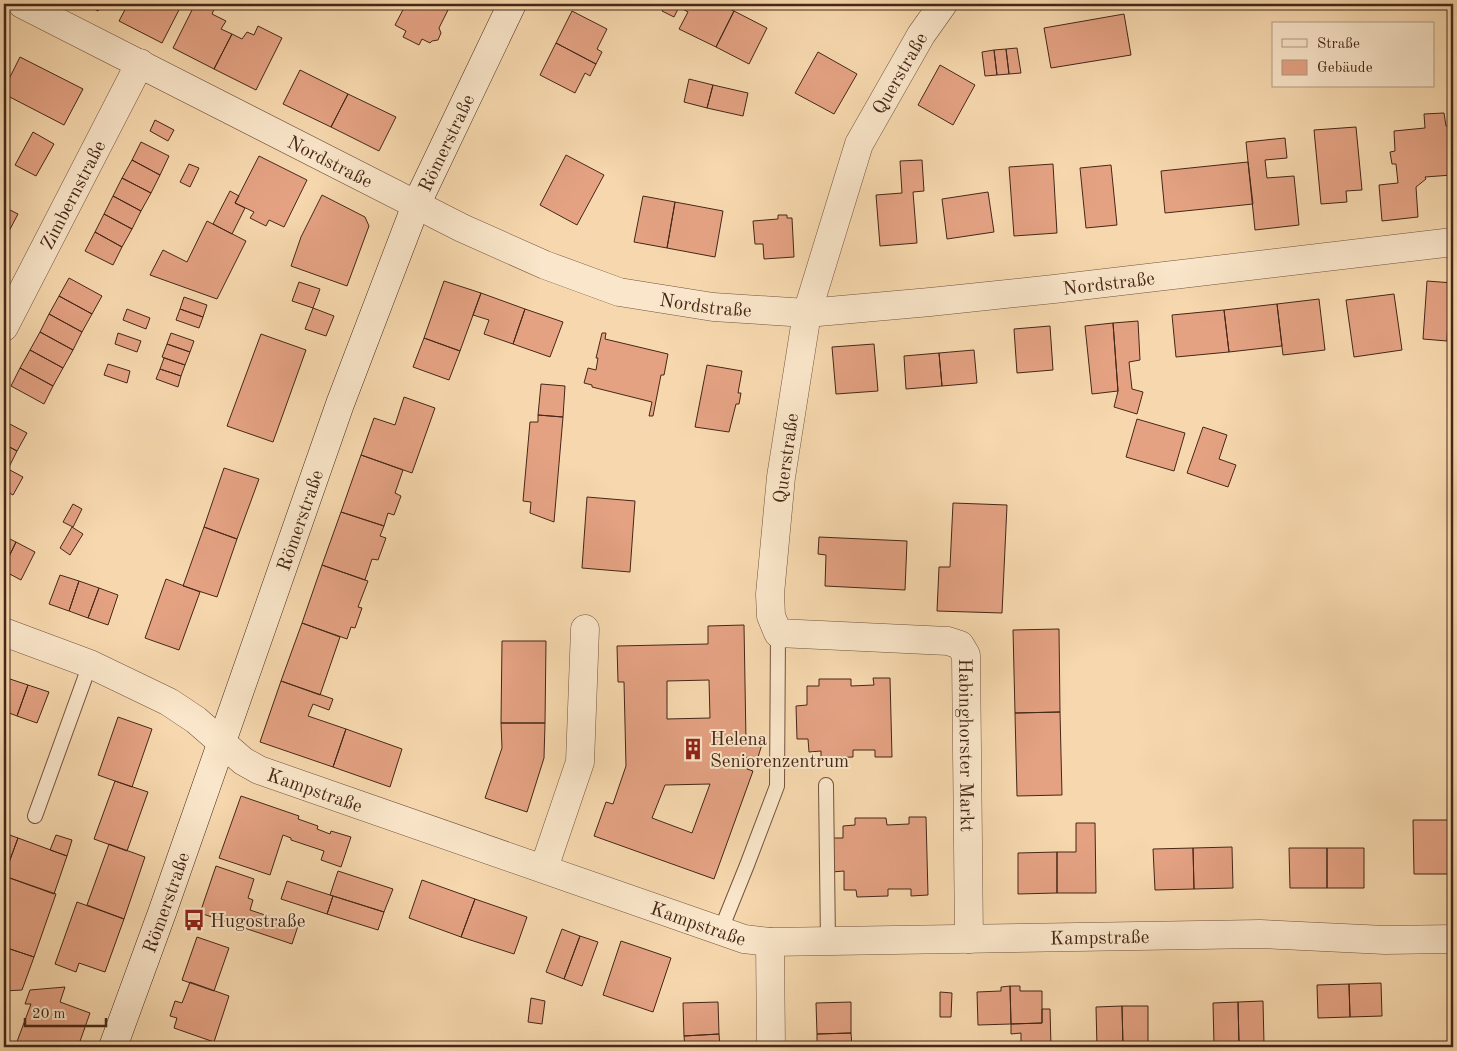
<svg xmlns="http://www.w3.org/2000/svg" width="1457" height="1051" viewBox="0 0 1457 1051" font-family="'Old Standard TT',serif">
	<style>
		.building { fill: #e4a283; stroke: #452717; fill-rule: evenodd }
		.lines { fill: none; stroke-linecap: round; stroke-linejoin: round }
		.lane-casing { stroke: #72533d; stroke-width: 16 }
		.street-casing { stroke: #72533d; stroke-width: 29 }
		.secondary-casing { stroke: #452717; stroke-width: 29 }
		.lane { stroke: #fae6ca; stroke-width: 14 }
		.street { stroke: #fae6ca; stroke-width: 28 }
		.secondary { stroke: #fae6ca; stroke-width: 28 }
		.labels { text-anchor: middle; stroke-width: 4; stroke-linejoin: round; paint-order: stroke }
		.street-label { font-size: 19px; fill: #452717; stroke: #fae6ca }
		.poi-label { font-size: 19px; fill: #452717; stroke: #fae6ca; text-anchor: start }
	</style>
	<rect width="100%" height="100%" fill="#f7d8ae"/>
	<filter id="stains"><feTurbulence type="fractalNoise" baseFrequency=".004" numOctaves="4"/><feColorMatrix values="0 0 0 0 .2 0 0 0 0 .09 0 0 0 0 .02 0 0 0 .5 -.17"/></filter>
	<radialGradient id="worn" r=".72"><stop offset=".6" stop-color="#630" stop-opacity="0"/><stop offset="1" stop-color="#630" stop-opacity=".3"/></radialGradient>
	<path class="building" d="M85,4h16l-3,7z
		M128,4h54l-20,39 -43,-22z
		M195,4h19l2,1 -4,9 14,7 -5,8 11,5 -18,35 -41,-21z
		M406,4h30l12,6 -9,18 2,5 -3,7 -6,1 -2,2 -8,-4 -3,6 -16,-8 3,-6 -11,-6z
		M436,4h15l-3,6z
		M666,4h53l15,7 -18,36 -37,-18 9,-17 -9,-5 -5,10 -12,-6z
		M572,11l35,18 -10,20 5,3 -6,12 -40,-21z
		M734,11l33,17 -18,36 -33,-17z
		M1124,14l7,41 -80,13 -7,-40z
		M258,26l24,12 -26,52 -42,-21 18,-35 10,5 5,-7 7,3z
		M556,43l40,21 -6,12 -5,-3 -10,20 -35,-18z
		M1017,48l4,25 -12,1 -3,-25z
		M1006,49l3,25 -12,1 -3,-25z
		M994,50l3,25 -12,1 -3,-24z
		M818,52l39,22 -23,40 -39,-21z
		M20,57l63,32 -19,36 -60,-31v-5z
		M940,65l35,20 -22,40 -35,-20z
		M300,70l48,24 -17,33 -48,-23z
		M689,79l24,6 -6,23 -23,-6z
		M713,85l35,8 -5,23 -36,-8z
		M348,94l48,23 -17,34 -48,-24z
		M1444,113l2,13h2l3,28 2,2 -1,19 -27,2 1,2 -10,8 2,30 -36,4 -3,-36 19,-2 -2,-19h-4l-2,-12 5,-1 -1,-20 31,-3 -1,-14z
		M155,120l19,10 -6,11 -18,-10z
		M1356,127l6,63 -16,1 1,11 -26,2 -7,-74z
		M33,132l21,12 -18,32 -21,-11z
		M1285,138l2,20 -22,2 2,18 27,-2 5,49 -44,5 -9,-88z
		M141,142l28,14 -9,19 -28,-15z
		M566,155l38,20 -27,50 -37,-20z
		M259,156l48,24 -23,47 -15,-7 -3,6 -16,-8 4,-6 -19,-9z
		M132,160l28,15 -9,18 -29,-15z
		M922,160l2,31 -11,1 4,51 -37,3 -4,-51 26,-2 -2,-32z
		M1248,162l5,42 -88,9 -4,-42z
		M189,164l10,4 -9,19 -10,-5z
		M1053,164l4,69 -43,3 -5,-69z
		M1111,165l6,60 -31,3 -6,-60z
		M122,178l29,15 -10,18 -28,-15z
		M230,191l9,5 -4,7 10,5 -13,26 -19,-10z
		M988,192l6,40 -47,7 -5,-40z
		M322,195l43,22 4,9 -22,60 -56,-20 10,-29z
		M113,196l28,15 -9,18 -28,-15z
		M643,196l32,6 -8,46 -33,-6z
		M675,202l48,9 -8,46 -48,-9z
		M4,207l14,7 -10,19 -4,-2z
		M104,214l28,15 -10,18 -27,-15z
		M778,215h9v3h5l2,39 -30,2 -1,-15h-8l-2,-23 25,-2z
		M207,221l39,20 -29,58 -67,-24 13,-25 24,12z
		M95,232l27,15 -9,18 -28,-14z
		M69,278l33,18 -10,18 -33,-18z
		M444,281l37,12 -21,58 -36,-13z
		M1427,281l26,2v37l-5,-1 -1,22 -24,-2z
		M299,282l21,7 -7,19 -21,-7z
		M481,293l44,16 -12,35 -29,-10 5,-14 -16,-5z
		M1394,294l8,56 -48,7 -8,-57z
		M59,296l33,18 -10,18 -33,-18z
		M184,297l23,8 -4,12 -23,-8z
		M1319,299l6,51 -42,5 -6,-51z
		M1277,304l5,42 -53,6 -5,-42z
		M313,308l21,8 -8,20 -21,-7z
		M127,309l23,9 -4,11 -23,-9z
		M180,309l23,8 -4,11 -23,-8z
		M525,309l38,13 -13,35 -37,-13z
		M1224,310l5,42 -53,5 -4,-42z
		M49,314l33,18 -9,18 -33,-18z
		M1138,321l2,39 -11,2 3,27 11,3 -6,22 -23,-7 4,-16 -5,-68z
		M1113,323l5,68 -26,3 -7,-68z
		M1050,326l3,44 -36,3 -3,-44z
		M40,332l33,18 -10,18 -33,-18z
		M118,333l23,8 -4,11 -22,-8z
		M171,333l23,8 -4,11 -23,-8z
		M602,333h4l-1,6 63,15 -4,21h-3l-8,41h-4l3,-14 -60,-15v-2l-8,-2 4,-15 8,2 2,-12h-2z
		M261,334l45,16 -33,92 -46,-16z
		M424,338l36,13 -11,29 -36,-13z
		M167,344l23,8 -5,13 -23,-8z
		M874,344l4,47 -42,3 -4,-47z
		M30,350l33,18 -10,18 -33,-18z
		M974,350l3,33 -35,3 -3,-33z
		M939,353l3,33 -36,3 -2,-33z
		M164,358l21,7 -4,11 -21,-7z
		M108,364l22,7 -3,12 -23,-8z
		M707,365l35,6 -4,22h3l-2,11h-3l-7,28 -34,-5z
		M20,368l33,18 -9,18 -33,-18z
		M160,369l21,7 -3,11 -22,-8z
		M541,384l24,2 -2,31 -25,-2z
		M404,397l31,11 -23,65 -51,-18 13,-37 21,7z
		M538,415l25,2 -9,105 -24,-9 1,-11 -8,-1 7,-79h8z
		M1137,419l48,14 -11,38 -48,-14z
		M4,421l23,12 -10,18 -13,-7z
		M1203,427l24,8 -8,24 17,6 -8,22 -41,-14z
		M4,444l13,7 -9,18 -4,-2z
		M361,455l42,15 -8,23 6,3 -7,19 -6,-2 -4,13 -43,-14z
		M224,468l35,11 -22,60 -33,-12z
		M8,469l15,8 -10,18 -9,-5v-11z
		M587,497l48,4 -5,71 -48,-4z
		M953,503l54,2 -5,108 -65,-2 2,-44h11z
		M73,504l9,5 -9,18 -10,-5z
		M341,512l43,14 -4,10 6,2 -8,22 -6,-1 -7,21 -43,-15z
		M72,527l11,7 -13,21 -10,-7z
		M204,527l33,12 -20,58 -34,-11z
		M4,536l12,6 -12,25z
		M819,537l88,4 -2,49 -80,-4 1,-31 -8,-1z
		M16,542l19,10 -14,28 -17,-9v-4z
		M322,565l46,16 -10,26 4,1 -7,20 -4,-1 -4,12 -45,-16z
		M60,575l19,6 -10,30 -20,-7z
		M166,579l34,13 -21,58 -34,-12z
		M79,581l20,7 -11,30 -19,-7z
		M99,588l19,7 -10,30 -20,-7z
		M302,623l38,14 -20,58 -39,-14z
		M744,625l2,116h17l-5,16 -12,1 1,11 6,2 -39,108 -120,-43 12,-34 7,2 13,-38 -2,-84h-6l-1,-36 91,-2v-18zM709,680l1,38 -43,1v-38zM710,784l-18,49 -40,-15 13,-33z
		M1059,629l1,83 -45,1 -2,-83z
		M502,641h44l-1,82h-44z
		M7,678l21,7 -11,31 -13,-5v-23z
		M873,678h17l2,79h-17v-7h-22v7l-32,1v-7l-12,1 -1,-13h-11l-1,-33 11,-1v-19h12v-7h32v7l23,-1z
		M281,681l52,18 -4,11 -16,-6 -5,12 38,13 -13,38 -73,-25z
		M28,685l21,7 -12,31 -20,-7z
		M1060,712l2,83 -45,1 -2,-83z
		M118,717l34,12 -20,58 -34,-12z
		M501,723h44l-1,35 -17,54 -42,-14 17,-50z
		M346,729l56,20 -12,38 -57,-20z
		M115,781l33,11 -21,59 -33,-12z
		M241,796l58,20 -1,3 20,7 -1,3 13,5 1,-3 20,6 -10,30 -20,-7 3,-9 -33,-11v-2l-8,-3 -13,40 -51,-17z
		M909,817h17l2,78 -17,1v-7h-23v7l-31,1 -1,-7h-12v-19l-12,1v-34h11v-12l12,-1v-7h31l1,7 22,-1z
		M1413,820h36v54h-35z
		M1076,823h19l1,70h-39v-41h19z
		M4,833l14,5 -14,38z
		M56,835l16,5 -5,16 -17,-6z
		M18,838l49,18 -13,38 -50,-18z
		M109,844l36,13 -21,62 -37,-14z
		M1232,847l1,41 -39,1 -1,-41z
		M1193,848l1,41 -39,1 -2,-41z
		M1289,848h38v40h-37z
		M1327,848h37v40h-37z
		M1057,852v41l-39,1v-41z
		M216,866l38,13 -6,19 5,2 -3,10 48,16 -6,18 -92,-31z
		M338,871l55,18 -9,23 -54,-17z
		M10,878l46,16 -22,63 -30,-10v-52z
		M422,880l53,19 -14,38 -52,-19z
		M287,881l46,15 -6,18 -46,-15z
		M333,896l51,16 -6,18 -51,-16z
		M475,899l52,18 -13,37 -53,-17z
		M77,902l47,17 -19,53 -26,-9 -3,9 -21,-8z
		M562,929l18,7 -16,43 -18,-7z
		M580,936l18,6 -16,44 -18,-7z
		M197,937l32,11 -15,43 -32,-11z
		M621,941l50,17 -18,54 -50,-17z
		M4,947l30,10 -12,33 -18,1z
		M190,982l39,14 -15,46 -40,-14 3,-10 -7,-2 5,-15 7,2z
		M1381,983l1,33 -32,1 -1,-33z
		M1349,984l1,33 -32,1 -1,-33z
		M1010,986l1,38 -33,1 -1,-33 24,-1v-4z
		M1010,986h10v5h22v32l-31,1z
		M65,987l-5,15 30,11 -12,34h-29l-5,-1v1h-29l16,-43h-6l5,-14z
		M940,992l12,1 -1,24h-11z
		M531,998l14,3 -3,23 -14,-2z
		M1263,1001l1,43h-25l-1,-42z
		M718,1002l1,32 -35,2 -1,-33z
		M851,1002v31l-34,1 -1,-31z
		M1238,1002l1,42 -25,1 -1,-42z
		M1122,1006h26v40l-25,1z
		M1122,1006l1,41h-26l-1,-40z
		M1042,1009h8l1,38h-30v-14l-10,1v-10l31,-1z
		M851,1033l1,14h-35v-13z
		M719,1034l1,13h-35l-1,-11z"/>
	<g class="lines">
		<g class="lane-casing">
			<path id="lane" d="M826,785l2,157
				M35,816l55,-152
				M720,932l27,-67 30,-79 1,-153"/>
		</g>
		<g class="street-casing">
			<g id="street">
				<path id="s1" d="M22,4l440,224 83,37 74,27 94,15 94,6 123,-11 124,-13 399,-47"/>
				<path id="s2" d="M943,4l-22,31 -62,109 -52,169 -26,164 -11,117 1,22 7,17 170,8 12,4 6,10 3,284"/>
				<path id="s3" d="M4,327l136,-264"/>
				<path id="s4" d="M4,632l86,32 79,38 27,18 47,41 16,9 485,169 26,3 490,-8 125,6 68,-1"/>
				<path d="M544,868l36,-106 5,-133"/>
				<path d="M770,942l1,105"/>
			</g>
		</g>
		<g class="secondary-casing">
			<g id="secondary">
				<path id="s5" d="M113,1047l50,-137 177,-506 76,-199 96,-201"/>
			</g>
		</g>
		<use href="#lane" class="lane"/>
		<use href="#street" class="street"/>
		<use href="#secondary" class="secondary"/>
	</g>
	<defs>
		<g id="building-bare" transform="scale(1.725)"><path d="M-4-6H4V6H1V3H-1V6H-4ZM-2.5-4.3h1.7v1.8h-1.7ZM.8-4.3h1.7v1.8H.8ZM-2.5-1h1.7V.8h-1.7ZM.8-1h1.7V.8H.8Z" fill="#8f2418" stroke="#fae6ca" stroke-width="2.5" paint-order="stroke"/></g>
		<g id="bus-bare" transform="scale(1.725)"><path d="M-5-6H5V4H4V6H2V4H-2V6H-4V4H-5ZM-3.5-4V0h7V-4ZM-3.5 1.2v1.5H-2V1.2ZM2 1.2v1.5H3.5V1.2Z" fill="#8f2418" stroke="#fae6ca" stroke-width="2.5" paint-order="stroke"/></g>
	</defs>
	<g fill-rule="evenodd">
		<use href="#building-bare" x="693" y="749"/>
		<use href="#bus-bare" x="194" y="920"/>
	</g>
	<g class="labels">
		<g class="street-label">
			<text transform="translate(899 73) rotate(-60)" y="7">Querstraße</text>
			<text dy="7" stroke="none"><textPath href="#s5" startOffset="964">Römerstraße</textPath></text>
			<text dy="7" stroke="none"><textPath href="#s1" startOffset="346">Nordstraße</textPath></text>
			<text dy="7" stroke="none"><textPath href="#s3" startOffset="149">Zimbernstraße</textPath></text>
			<text dy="7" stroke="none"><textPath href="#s1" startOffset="1156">Nordstraße</textPath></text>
			<text dy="7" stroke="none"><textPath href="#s1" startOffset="751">Nordstraße</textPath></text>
			<text transform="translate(785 458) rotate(-82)" y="7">Querstraße</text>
			<text dy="7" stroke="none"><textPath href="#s5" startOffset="559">Römerstraße</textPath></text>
			<text dy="7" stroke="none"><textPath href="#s2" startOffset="949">Habinghorster Markt</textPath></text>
			<text dy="7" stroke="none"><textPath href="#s4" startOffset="352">Kampstraße</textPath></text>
			<text dy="7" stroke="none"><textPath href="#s5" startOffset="154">Römerstraße</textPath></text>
			<text dy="7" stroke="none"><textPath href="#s4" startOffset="758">Kampstraße</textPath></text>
			<text dy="7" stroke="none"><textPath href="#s4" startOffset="1162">Kampstraße</textPath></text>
		</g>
		<g class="poi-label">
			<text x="710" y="745">Helena<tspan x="710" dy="22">Seniorenzentrum</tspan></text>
			<text x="210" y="927">Hugostraße</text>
		</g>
	</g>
	<rect width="1457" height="1051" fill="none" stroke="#f7d8ae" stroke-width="20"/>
	<rect x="5" y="5" width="1447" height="1041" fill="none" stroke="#452717" stroke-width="2.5"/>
	<rect x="10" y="10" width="1437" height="1031" fill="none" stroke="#452717"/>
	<rect x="1272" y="22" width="162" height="65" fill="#fae6ca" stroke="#b29a82"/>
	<rect x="1282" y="39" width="25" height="8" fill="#fae6ca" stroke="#b29a82"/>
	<text x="1317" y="48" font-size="15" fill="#452717">Straße</text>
	<rect x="1282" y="60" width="25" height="15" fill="#e4a283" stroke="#b29a82"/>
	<text x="1317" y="72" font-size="15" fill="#452717">Gebäude</text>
	<path d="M25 1018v8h81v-8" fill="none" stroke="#452717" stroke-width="2.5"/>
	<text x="32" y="1018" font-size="15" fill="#452717" stroke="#fae6ca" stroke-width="4" paint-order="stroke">20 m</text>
	<rect width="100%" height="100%" filter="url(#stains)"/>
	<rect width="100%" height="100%" fill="url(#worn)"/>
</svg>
